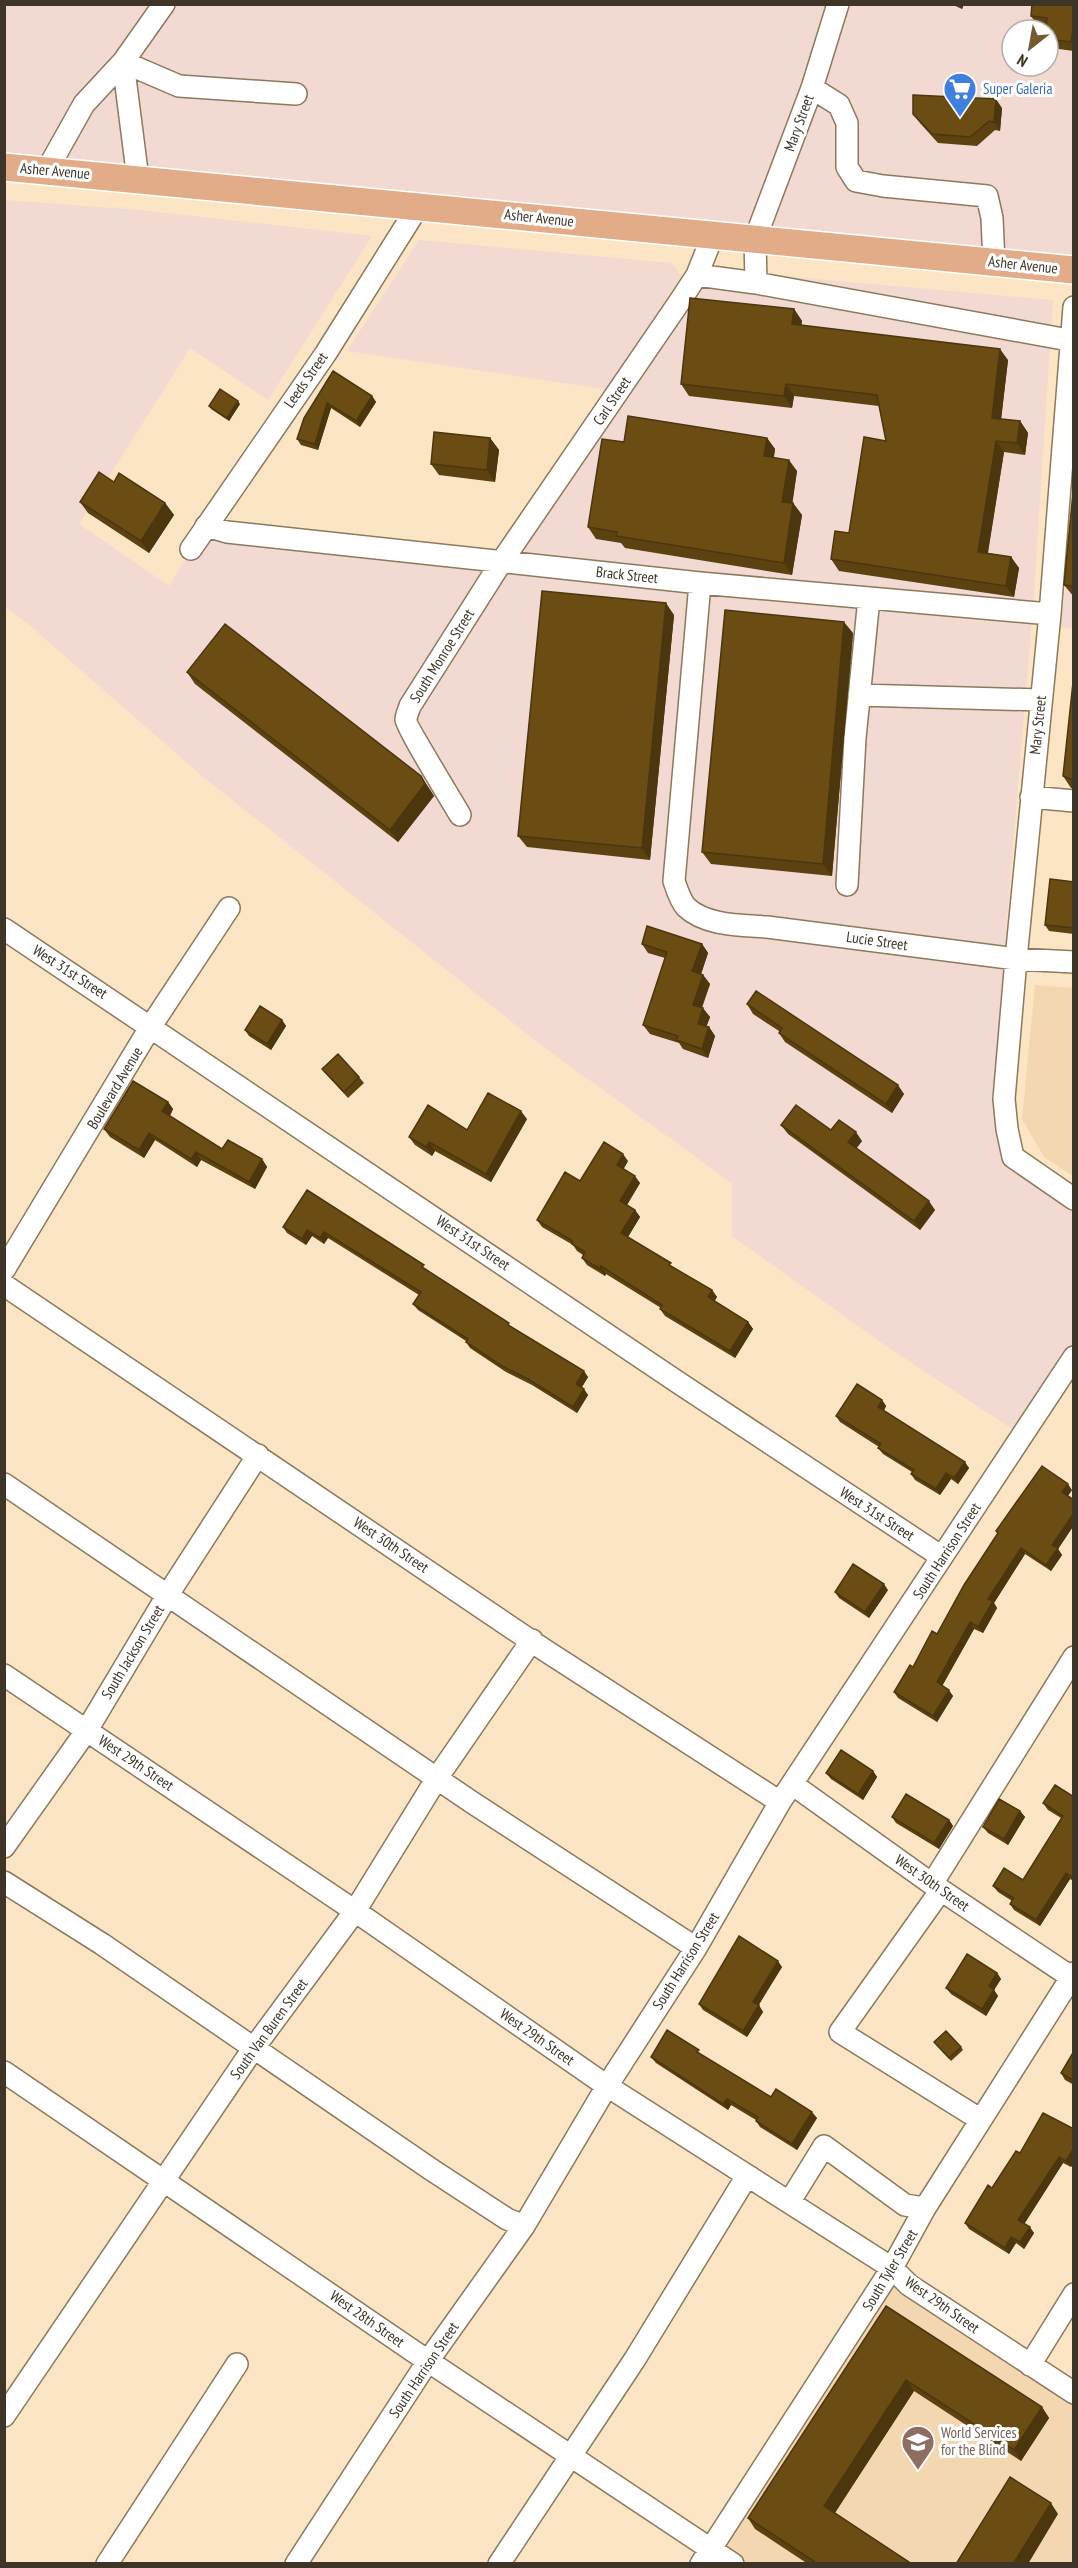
<svg xmlns="http://www.w3.org/2000/svg" width="1078" height="2568" viewBox="0 0 1078 2568" font-family="'PT Sans Narrow',sans-serif">
	<style>
		.commercial { fill: #f2d9d1; fill-rule: evenodd }
		.built { fill: #f3d7b0 }
		.lines { fill: none; stroke-linecap: round; stroke-linejoin: round }
		.minor-casing { stroke: #8d795b; stroke-width: 24 }
		.major-casing { stroke: #fff; stroke-width: 30 }
		.minor { stroke: #fff; stroke-width: 21 }
		.major { stroke: #e2ac89; stroke-width: 27 }
		.wall { fill: #5c4210 }
		.shaded-wall { fill: #4b360d }
		.building { fill: #6b4d13; stroke: #4b360d; stroke-width: 1.5 }
		.labels { text-anchor: middle; stroke-width: 6; stroke-linejoin: round; paint-order: stroke }
		.shop-label { font-size: 15px; fill: #366cbe; stroke: #fff; text-anchor: start }
		.street-label { font-size: 15px; fill: #3e3528; stroke: #fff }
		.education-label { font-size: 15px; fill: #785e54; stroke: #fff; text-anchor: start }
	</style>
	<rect width="100%" height="100%" fill="#fce5c4"/>
	<path class="commercial" d="M4,5h1069v265l-1068,-100zM1012,30h36v36h-36z
		M5,200l134,10 233,26 -104,164 -78,-52 -111,176 90,62 37,-60 296,35 212,-291 339,30 -20,307 -29,346 3,176 2,14 64,56 1,155 -51,82 -134,-88 -157,-112v-53l-187,-135 -344,-273 -174,-152 -22,-16z
		M419,240l252,23 11,13 -9,20 -54,95 -272,-40z
		M1073,513v115l-12,-1z"/>
	<path class="built" d="M1035,985l38,3v188l-29,-19 -22,-38z
		M892,2271l181,122v170l-339,1 -23,-15z"/>
	<g class="lines">
		<g class="minor-casing">
			<path id="minor" d="M164,4l-41,58 56,24 117,8
				M838,4l-26,84 -57,151 1,44 318,58
				M812,88l27,17 8,18v44l9,14 27,5 104,10 5,22 2,44
				M47,170l37,-66 39,-42 15,117
				M697,275l59,8
				M1074,307l-24,307 -34,345 -12,140 3,30 6,28 61,42
				M206,526l21,6 473,51 350,31
				M191,549l135,-196 91,-145
				M700,583l-26,298c3,9 6,19 12,26 20,19 55,18 81,20l249,32 58,3
				M859,695l181,5
				M1031,797l43,4
				M460,815c-7,-12 -54,-89 -54,-95 0,-5 3,-10 4,-14l92,-145 178,-260 17,-26 16,-40
				M847,885l8,-147 14,-140
				M4,929l675,454 263,174
				M4,1270l147,-244 78,-118
				M4,1285l539,364 237,153
				M4,1484l469,319 223,145
				M4,1675l351,236 252,175 285,182 17,17 165,108
				M792,1784l140,100 142,95
				M4,1847l83,-117 80,-134 91,-141
				M4,1882l98,62 330,226 75,49 17,7
				M932,1884l142,-227
				M941,1890l-101,142 141,88
				M4,2072l412,281 317,211
				M790,2201l34,-55 81,59 20,3
				M1030,2365l44,-71
				M4,2416l249,-367 102,-138 82,-133 95,-138
				M107,2564l130,-200
				M296,2564l132,-203 96,-135 83,-140 89,-138 84,-146 294,-445
				M499,2564l136,-205 107,-175 8,-7
				M701,2564l191,-296 33,-60 149,-235"/>
		</g>
		<g class="major-casing">
			<path id="major" d="M4,167l1070,103"/>
		</g>
		<use href="#minor" class="minor"/>
		<use href="#major" class="major"/>
	</g>
	<path class="wall" d="M951,4h13l-2,5z
		M1074,4v47l-23,-3 -3,-5v-13l-2,-4 -9,-1 -6,-9z
		M1002,108l-2,23 -5,-1 -18,16 -39,-3 -18,-20 -7,-9z
		M794,309l8,12 -1,5 207,34 -7,59 19,2 8,12 -3,22 -21,-3 -16,101 23,4 8,11 -5,29 -175,-26 -8,-12 18,-26 37,-92 -7,-35 -85,-10 -2,12 -103,-12 -8,-12z
		M333,371l39,25 4,6 -16,25 -29,-19 -13,42 -17,-5 -4,-6z
		M240,404l-11,17 -18,-12 -2,-3z
		M490,438l9,12 -4,32 -56,-7 -8,-11z
		M767,438l8,11 -1,8 23,14 -5,32h1l9,12 -10,60 -167,-27 -4,-5 -25,-4 -8,-12 36,-85z
		M114,482l51,21 9,12 -25,38 -61,-40 -8,-11z
		M1074,483v114l-10,-12z
		M674,615l-24,245 -123,-13 -9,-11z
		M853,633l-21,243 -121,-12 -9,-12z
		M187,672l234,104 13,20 -36,46 -203,-158z
		M1074,673v116l-3,-1 -8,-12z
		M1074,882v52l-25,-3 -4,-6z
		M642,944h60l6,9 -7,21 2,1 7,9 -8,24 8,9 -4,10h3l6,9 -7,22 -25,-9 -4,-6 -29,-9 -7,-9 22,-67 -17,-5z
		M747,1004l157,90 -12,19 -107,-71 -6,-9v-2l-26,-17z
		M282,1020l4,6 -15,24 -22,-14 -4,-6z
		M322,1069l37,8 5,6 -16,15 -21,-23z
		M168,1102l5,7 -3,7 52,33 40,10 5,8 -12,22 -54,-29 -4,7 -42,-27 -11,18 -34,-21 -6,-8z
		M527,1119l-36,63 -56,-31 -3,5 -17,-11 -6,-8 58,-7z
		M781,1125l50,5 31,11 -6,8 79,61 -15,20 -132,-96z
		M628,1161l-5,8 17,14 -13,22 8,5 5,7 -12,20 45,31 39,22 5,7 -3,4 34,21 5,7 -18,29 -70,-42 -5,-7 1,-1 -55,-34 -1,2 -18,-11 -5,-7 1,-3 -6,-4 -4,-6 -31,-18 -5,-7 43,-39z
		M307,1190l207,139 74,48 -6,10 6,8 -11,18 -45,-28 -26,-13 -36,-24 -4,-6v-1l-48,-31 -5,-6 6,-9 -91,-57 -4,6 -12,-8 -6,9 -19,-12 -4,-6z
		M882,1400l4,6 -2,5 85,57 -11,16 -7,-5 -11,16 -25,-15 -4,-6 1,-2 -29,-18 -5,-6 1,-1 -39,-25 -4,-6z
		M1072,1490l-4,6 6,4v25l-16,24 4,6 -11,16 -26,-17 -31,49 3,5 -14,25 -9,-4 -32,57 11,10 -16,26 -39,-24 -4,-6 43,-58 61,-100 -2,-3z
		M888,1590l-19,28 -30,-20 -4,-6z
		M873,1771l4,6 -14,23 -32,-21 -5,-6z
		M1074,1797v84l-4,-2 -30,47 -26,-16 -4,-6 2,-3 -14,-9 -5,-6 30,-6 38,-62 -13,-8 -5,-7z
		M1020,1811l5,6 -17,28 -20,-12 -5,-6z
		M892,1817l57,3 4,6 -14,23 -43,-26z
		M782,1967l-24,38 5,7 -16,25 -44,-27 -4,-6z
		M997,1973l4,6 -7,11 4,6 -12,20 -35,-22 -5,-6z
		M934,2042l27,5 2,3 -12,11z
		M1074,2051v34l-9,-5 -4,-7z
		M703,2056l68,41 46,21 -20,32 -37,-23 -4,-6v-1l-25,-15 -3,5 -72,-47 -5,-6z
		M1074,2129v33l-3,5 -8,-4 -39,61 10,9 -10,16 -8,-6 -7,11 -40,-25 -4,-6 55,-70z
		M886,2306l156,101 7,11 -28,43 -107,-70 -79,122 77,51h-104l-53,-35 -7,-11z"/>
	<path class="shaded-wall" d="M958,4h6l-2,5z
		M1074,24v21l-3,-3z
		M996,99l6,9 -2,23 -6,-9z
		M794,309l8,12 -2,15 -8,-12z
		M1000,349l8,11 -8,69 -8,-11z
		M786,384l8,12 -2,12 -8,-12z
		M372,396l4,6 -16,25 -4,-6z
		M238,401l2,3 -11,17 -2,-3z
		M327,403l4,5 -13,42 -3,-6z
		M1020,421l8,12 -3,22 -8,-12z
		M490,438l9,12 -4,32 -8,-12z
		M767,438l8,11 -3,18 -8,-11z
		M996,441l8,11 -18,111 -8,-11z
		M789,460l8,11 -6,42 -9,-11z
		M165,503l9,12 -25,38 -8,-12z
		M793,503l9,12 -10,60 -8,-12z
		M1011,557l8,11 -5,29 -8,-11z
		M666,603l8,12 -24,245 -8,-12z
		M844,622l9,11 -21,243 -9,-12z
		M421,776l13,20 -36,46 -8,-12z
		M702,944l6,9 -9,27 -7,-9z
		M703,975l7,9 -11,30 -6,-9z
		M703,1008l7,9 -6,16 -6,-9z
		M282,1020l4,6 -15,24 -4,-6z
		M709,1027l6,9 -7,22 -6,-9z
		M898,1085l6,9 -12,19 -6,-9z
		M168,1102l5,7 -5,10 -6,-8z
		M521,1111l6,8 -36,63 -5,-8z
		M856,1132l6,9 -8,10 -6,-9z
		M149,1133l6,7 -11,18 -5,-8z
		M429,1142l6,9 -3,5 -6,-9z
		M196,1152l5,8 -4,7 -6,-8z
		M623,1154l5,7 -6,11 -5,-7z
		M262,1159l5,8 -12,22 -6,-7z
		M635,1176l5,7 -15,25 -5,-7z
		M929,1201l6,9 -15,20 -6,-9z
		M635,1210l5,7 -14,23 -5,-7z
		M307,1230l5,6 -6,9 -4,-6z
		M324,1232l4,6 -4,6 -4,-6z
		M601,1266l5,8 -1,2 -5,-7z
		M712,1290l5,7 -4,7 -5,-7z
		M748,1322l5,7 -18,29 -5,-7z
		M584,1371l4,6 -8,13 -4,-6z
		M584,1389l4,6 -11,18 -4,-6z
		M882,1400l4,6 -4,7 -4,-6z
		M965,1462l4,6 -11,16 -4,-6z
		M946,1473l5,6 -11,16 -4,-6z
		M1068,1484l4,6 -6,8 -4,-6z
		M1074,1513v12l-16,24 4,6 -11,16 -5,-6 6,-20z
		M1021,1548l4,6 -31,49 3,5 -14,25 -5,-6 10,-28z
		M884,1584l4,6 -19,28 -4,-6z
		M970,1622l4,7 -33,59 -4,-6z
		M949,1690l4,6 -16,26 -4,-6z
		M873,1771l4,6 -14,23 -5,-6z
		M1020,1811l5,6 -17,28 -4,-6z
		M949,1820l4,6 -14,23 -5,-6z
		M1066,1873l4,6 -30,47 -4,-6z
		M778,1961l4,6 -25,41 -4,-6z
		M997,1973l4,6 -7,11 4,6 -12,20 -4,-7 7,-23z
		M759,2005l4,7 -16,25 -4,-6z
		M727,2099l4,6 -3,5 -5,-6z
		M812,2112l5,6 -20,32 -5,-6z
		M1074,2148v14l-3,5 -5,-6z
		M1059,2157l4,6 -40,63 -5,-6z
		M1030,2227l4,6 -10,16 -4,-7z
		M1011,2237l5,6 -7,11 -4,-6z
		M906,2380l8,11 -82,126 -8,-11z
		M1042,2407l7,11 -28,43 -7,-11z
		M1051,2503l7,11 -30,50h-15z"/>
	<path class="building" d="M1032,4h42v20l-3,18 -23,-3v-9h-2l1,-12 -16,-2z
		M913,95l83,4 -2,23 -5,-1 -19,16 -38,-3 -19,-20z
		M690,298l104,11 -2,15 208,25 -8,69 28,3 -3,22 -21,-2 -18,111 33,5 -5,29 -175,-27 4,-28 14,2 15,-96 22,4 -9,-46 -91,-11 -2,12 -103,-12z
		M333,371l39,25 -16,25 -29,-18 -12,41 -18,-5 7,-21z
		M220,389l18,12 -11,17 -18,-12z
		M628,416l139,22 -3,18 25,4 -7,42 11,1 -9,60 -168,-27 1,-4 -29,-5 14,-88 22,3z
		M434,432l56,6 -3,32 -56,-6z
		M99,472l15,10 5,-9 46,30 -24,38 -61,-39z
		M1074,483v103l-10,-1z
		M542,591l124,12 -24,245 -124,-12z
		M725,610l119,12 -21,242 -121,-12z
		M225,624l196,152 4,8 -35,46 -203,-158z
		M1074,673v107l-11,-4z
		M1050,879l24,3v46l-29,-3z
		M647,926l55,18 -10,27 11,4 -10,30 10,3 -5,16 11,3 -7,22 -26,-9 2,-4 -35,-11 24,-73 -25,-8z
		M756,991l142,94 -12,19 -107,-71 3,-5 -35,-24z
		M260,1006l22,14 -15,24 -22,-14z
		M338,1054l21,23 -15,15 -22,-23z
		M133,1081l35,21 -6,9 60,38 6,-9 34,19 -13,23 -53,-30 -5,7 -42,-26 -10,17 -35,-21z
		M488,1093l33,18 -35,63 -57,-32 -3,5 -17,-10 19,-32 39,25z
		M796,1105l35,25 8,-10 17,12 -8,10 81,59 -15,20 -133,-96z
		M604,1142l19,12 -6,11 18,11 -15,25 15,9 -14,23 50,30 -2,2 43,25 -4,7 40,25 -18,29 -70,-42 2,-4 -61,-39 -1,3 -18,-11 3,-6 -13,-8 1,-3 -36,-21 28,-48 15,9z
		M307,1190l117,75 -2,2 87,56 -1,2 76,46 -8,13 8,5 -11,18 -45,-28 -26,-13 -36,-24 2,-3 -55,-35 8,-12 -97,-60 -4,6 -13,-8 -5,9 -19,-12z
		M857,1384l25,16 -4,7 87,55 -11,16 -8,-5 -10,16 -25,-15 3,-4 -36,-22 3,-4 -45,-28z
		M1042,1466l26,18 -6,8 12,8v13l-22,32 6,3 -12,17 -25,-17 -33,51 5,2 -15,26 -8,-5 -33,60 12,8 -16,26 -39,-24 16,-27 3,2 19,-36 5,3 27,-49 34,-52 -2,-2z
		M853,1564l31,20 -19,28 -30,-20z
		M841,1750l32,21 -15,23 -32,-21z
		M1055,1785l19,12v81l-8,-5 -30,47 -26,-16 4,-6 -21,-12 11,-18 19,12 40,-64 -20,-13z
		M906,1794l43,26 -15,23 -42,-26z
		M999,1799l21,12 -16,28 -21,-12z
		M739,1936l39,25 -25,41 6,3 -16,26 -44,-27z
		M967,1954l30,19 -8,13 5,4 -12,19 -36,-21z
		M667,2030l32,20 -2,2 74,45 5,-8 36,23 -20,32 -36,-23 2,-4 -31,-18 -4,5 -72,-47z
		M946,2031l15,16 -12,11 -15,-16z
		M1074,2051v30l-13,-8z
		M1043,2113l31,16v19l-8,13 -7,-4 -41,63 12,7 -10,15 -9,-5 -6,11 -40,-25 23,-38 4,3 24,-37 4,2z
		M886,2306l156,101 -28,43 -108,-70 -82,126 88,58h-94l-70,-46z
		M1010,2477l41,26 -38,61h-57z"/>
	<defs>
		<g id="supermarket-pin" transform="scale(1.725)"><path d="M0 17L-7.5 6A9.5 9.5 0 1 1 7.5 6Z" fill="#3f7fe0" stroke="#fff"/><path d="M-6-5.5h2.5l.6 2H6L4.5 2H-2.5L-4.4-4H-6ZM-1.5 3.2a1.3 1.3 0 1 0 .1 0ZM3 3.2a1.3 1.3 0 1 0 .1 0Z" fill="#fff"/></g>
		<g id="university-pin" transform="scale(1.725)"><path d="M0 17L-7.5 6A9.5 9.5 0 1 1 7.5 6Z" fill="#8d6e63" stroke="#fff"/><path d="M0-5L7-2L0 1L-7-2ZM-4 1L0 2.5L4 1V4Q0 6-4 4Z" fill="#fff"/></g>
	</defs>
	<g fill-rule="evenodd">
		<use href="#supermarket-pin" x="960" y="89"/>
		<use href="#university-pin" x="918" y="2442"/>
	</g>
	<g class="labels">
		<g class="shop-label">
			<text x="983" y="94">Super Galeria</text>
		</g>
		<g class="street-label">
			<text transform="translate(799 123) rotate(-70)" y="5">Mary Street</text>
			<text transform="translate(55 171) rotate(5)" y="5">Asher Avenue</text>
			<text transform="translate(539 218) rotate(6)" y="5">Asher Avenue</text>
			<text transform="translate(1023 265) rotate(6)" y="5">Asher Avenue</text>
			<text transform="translate(306 380) rotate(-55)" y="5">Leeds Street</text>
			<text transform="translate(612 401) rotate(-56)" y="5">Carl Street</text>
			<text transform="translate(627 575) rotate(6)" y="5">Brack Street</text>
			<text transform="translate(442 656) rotate(-58)" y="5">South Monroe Street</text>
			<text transform="translate(1038 725) rotate(-84)" y="5">Mary Street</text>
			<text transform="translate(877 941) rotate(8)" y="5">Lucie Street</text>
			<text transform="translate(70 972) rotate(33)" y="5">West 31st Street</text>
			<text transform="translate(115 1088) rotate(-59)" y="5">Boulevard Avenue</text>
			<text transform="translate(473 1243) rotate(34)" y="5">West 31st Street</text>
			<text transform="translate(877 1514) rotate(33)" y="5">West 31st Street</text>
			<text transform="translate(391 1545) rotate(34)" y="5">West 30th Street</text>
			<text transform="translate(947 1551) rotate(-57)" y="5">South Harrison Street</text>
			<text transform="translate(133 1652) rotate(-59)" y="5">South Jackson Street</text>
			<text transform="translate(136 1763) rotate(34)" y="5">West 29th Street</text>
			<text transform="translate(932 1883) rotate(35)" y="5">West 30th Street</text>
			<text transform="translate(686 1961) rotate(-58)" y="5">South Harrison Street</text>
			<text transform="translate(269 2029) rotate(-54)" y="5">South Van Buren Street</text>
			<text transform="translate(537 2037) rotate(35)" y="5">West 29th Street</text>
			<text transform="translate(890 2270) rotate(-59)" y="5">South Tyler Street</text>
			<text transform="translate(942 2305) rotate(35)" y="5">West 29th Street</text>
			<text transform="translate(367 2319) rotate(35)" y="5">West 28th Street</text>
			<text transform="translate(424 2370) rotate(-56)" y="5">South Harrison Street</text>
		</g>
		<g class="education-label">
			<text x="941" y="2438">World Services<tspan x="941" dy="17">for the Blind</tspan></text>
		</g>
	</g>
	<rect width="1078" height="2568" fill="none" stroke="#3e3528" stroke-width="12"/>
	<g transform="translate(1030 48) rotate(211)"><circle r="28" fill="#ffffff" stroke="#b2aea9" stroke-width="1.5"/>
	<path d="M0-4.5L10 22L0 15L-10 22Z" fill="#745a2c"/>
	<text y="-9" font-size="16" font-weight="bold" text-anchor="middle" fill="#3e3528">N</text>
	</g>
</svg>
